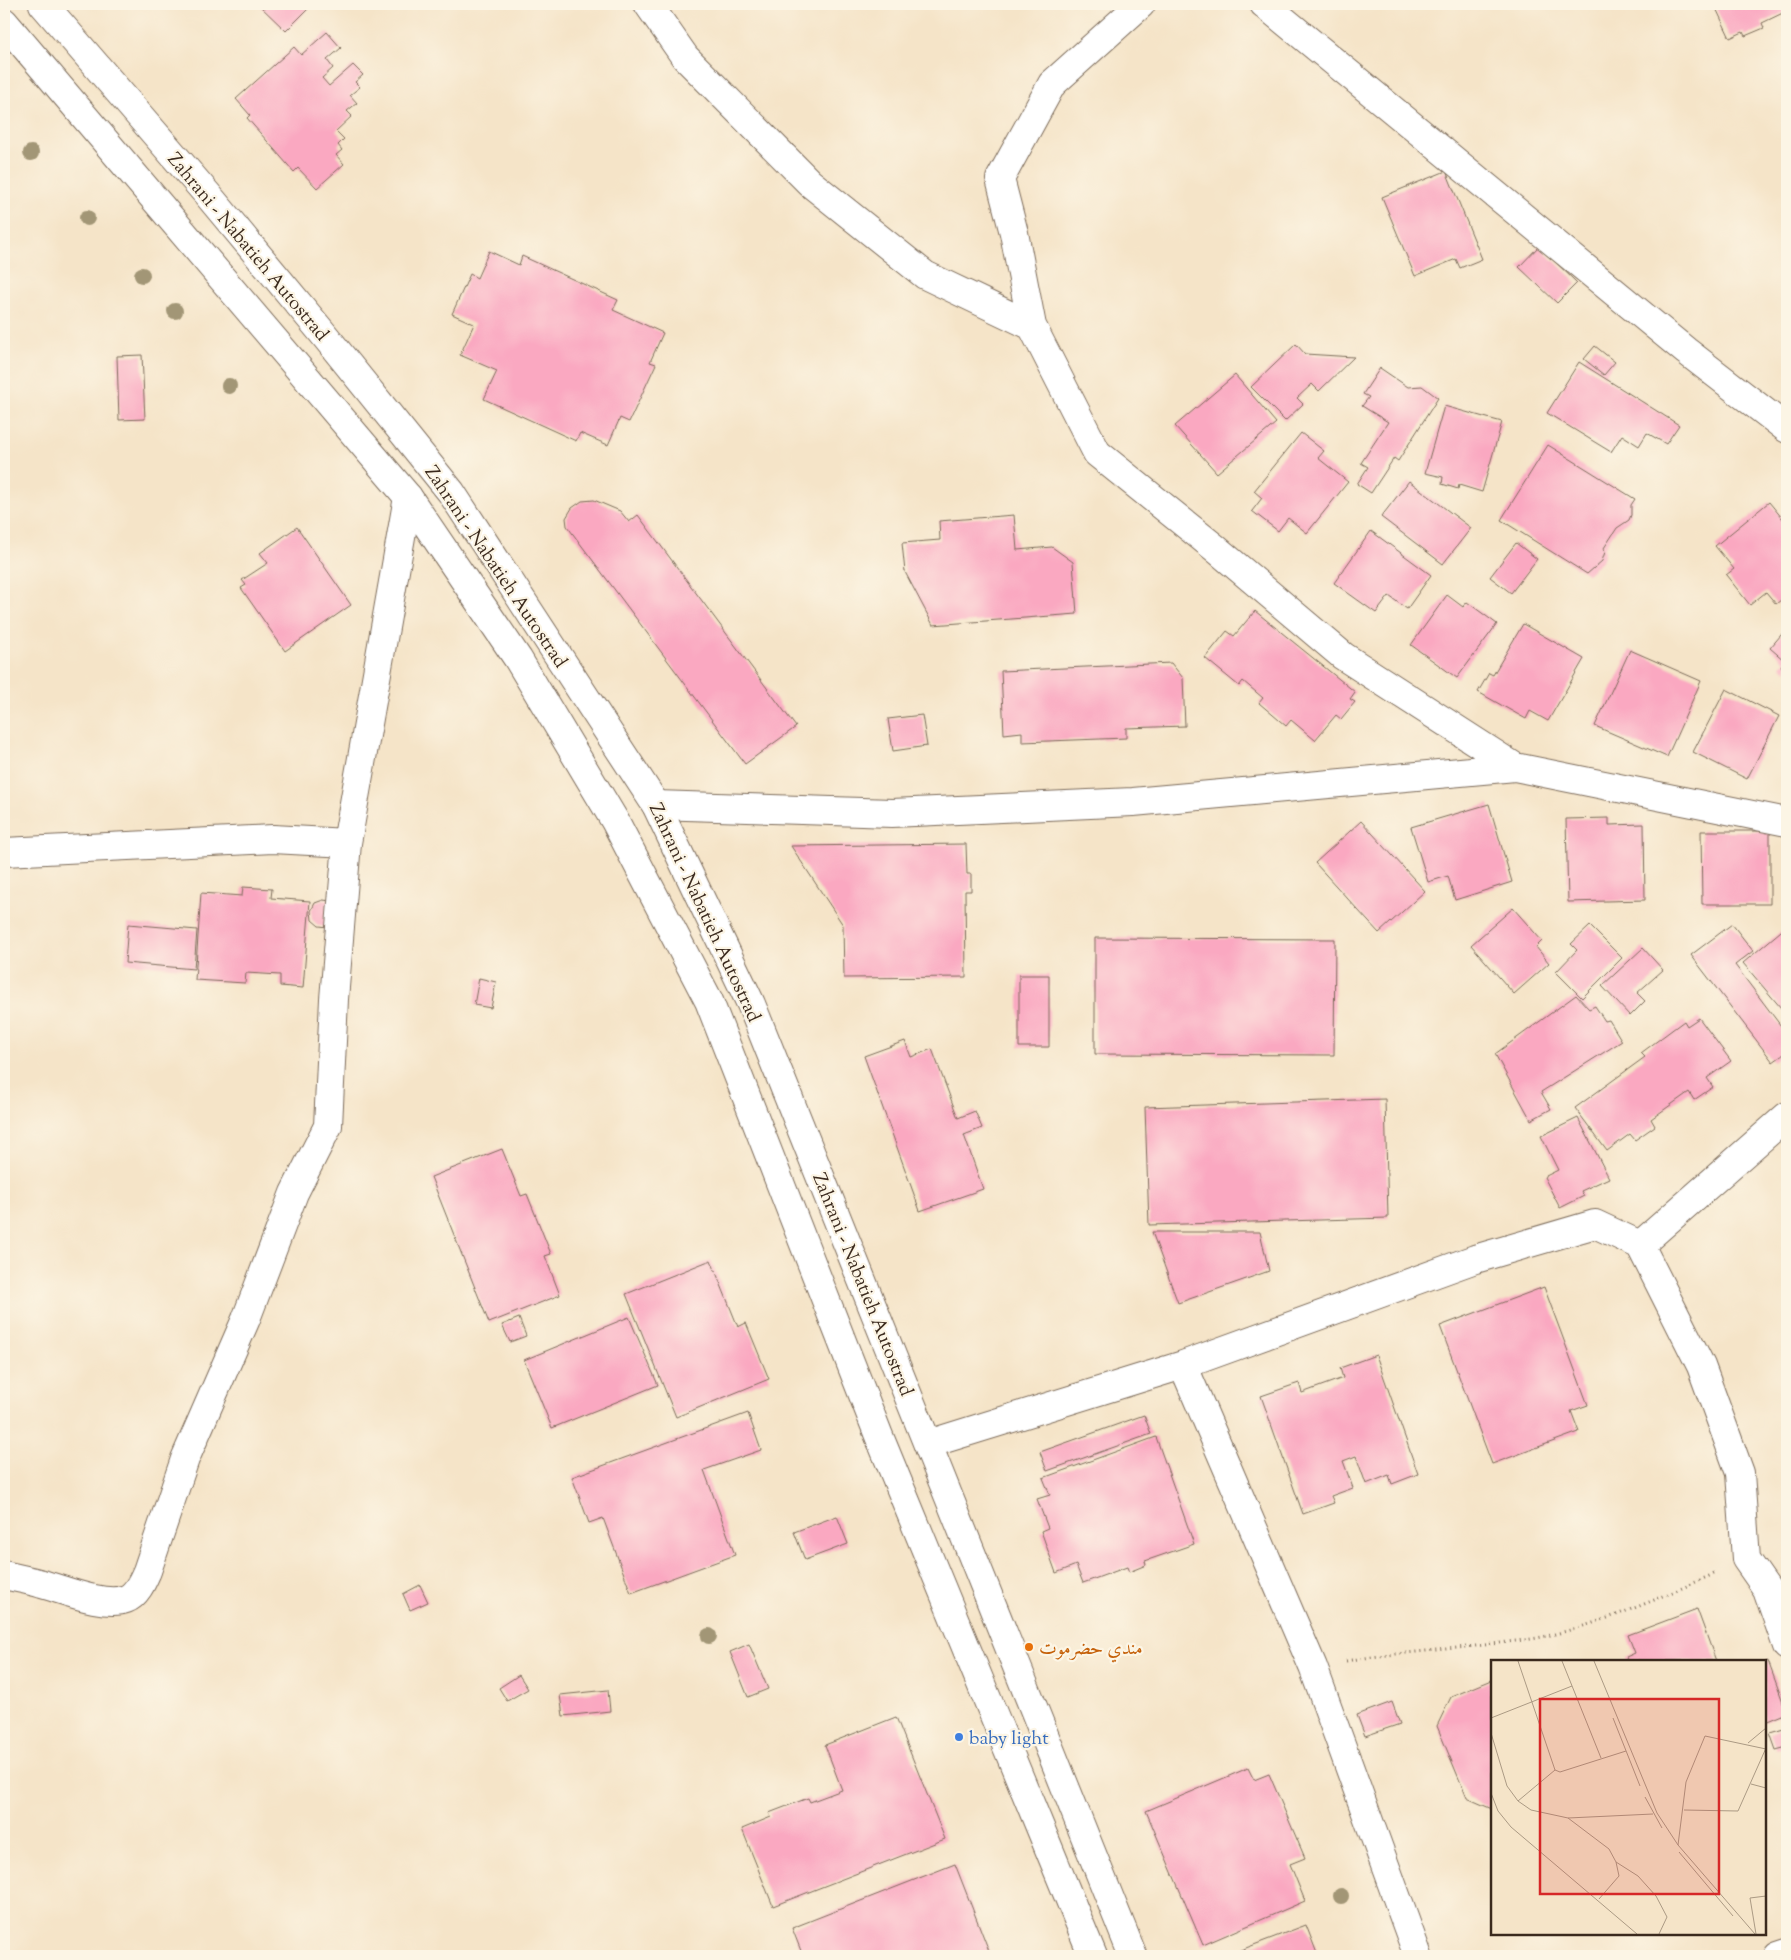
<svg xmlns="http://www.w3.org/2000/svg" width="1791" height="1960" viewBox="0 0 1791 1960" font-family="'Sorts Mill Goudy',Amiri,serif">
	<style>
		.building { fill: #faa8c1 }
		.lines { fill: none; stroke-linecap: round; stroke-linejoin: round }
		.minor-casing { stroke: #7c6b5a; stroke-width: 30 }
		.trunk-casing { stroke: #7c6b5a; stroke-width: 30 }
		.path { stroke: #7c6b5a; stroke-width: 3; stroke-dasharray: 1 4; stroke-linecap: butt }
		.minor { stroke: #fff; stroke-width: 28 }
		.trunk { stroke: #fff; stroke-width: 28 }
		.tree { fill: #a29676 }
		.food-dot { fill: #e8710a; stroke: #fcf5e5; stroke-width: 2 }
		.shop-dot { fill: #3f7fe0; stroke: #fcf5e5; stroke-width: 2 }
		.labels { text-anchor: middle; stroke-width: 4.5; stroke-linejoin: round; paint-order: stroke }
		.street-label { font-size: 19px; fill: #3b2a1e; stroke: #fcf5e5 }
		.food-label { font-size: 19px; fill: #c56008; stroke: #fcf5e5; text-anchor: start }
		.shop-label { font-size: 19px; fill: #366cbe; stroke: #fcf5e5; text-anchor: start }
		.inset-road { fill: none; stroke: #ab9a84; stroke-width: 1 }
		.view { fill: #d62828; fill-opacity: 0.15; stroke: #d62828; stroke-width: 2.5 }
		.inset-edge { fill: none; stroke: #3b2a1e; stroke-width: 2.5 }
	</style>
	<rect width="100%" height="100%" fill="#fcf5e5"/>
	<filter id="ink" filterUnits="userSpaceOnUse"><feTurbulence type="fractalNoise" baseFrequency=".02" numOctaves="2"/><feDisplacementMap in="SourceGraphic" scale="10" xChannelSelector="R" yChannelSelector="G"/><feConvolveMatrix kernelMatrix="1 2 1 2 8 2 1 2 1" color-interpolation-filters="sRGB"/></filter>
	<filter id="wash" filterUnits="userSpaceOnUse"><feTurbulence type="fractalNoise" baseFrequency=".0096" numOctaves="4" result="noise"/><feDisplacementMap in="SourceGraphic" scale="20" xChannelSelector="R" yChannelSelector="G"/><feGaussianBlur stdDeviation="1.12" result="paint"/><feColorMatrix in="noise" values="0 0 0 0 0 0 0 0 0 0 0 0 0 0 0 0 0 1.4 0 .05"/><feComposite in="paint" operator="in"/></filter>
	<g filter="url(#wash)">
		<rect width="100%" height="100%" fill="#f5e4c8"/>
		<g id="blocks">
			<path class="building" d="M258,4h55l-27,27z
				M1714,4h73v7l-25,12 2,5 -19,8 -2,-4 -13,6z
				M327,32l14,16 -14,12 6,8 -11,10 7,8 24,-21 10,10 -8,7 5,5 -10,8 7,8 -10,8 5,5 -16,15 8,8 -6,6 4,5 -6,5 8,9 -27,24 -19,-20 -4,4 -47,-54 3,-3 -14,-16 58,-52 7,8z
				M1446,171l36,88 -22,9 -4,-9 -41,17 -33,-79z
				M1539,246l38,37 -20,20 -38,-36z
				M489,251l30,14 3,-9 96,44 -5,10 50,23 -13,29 6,2 -27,58 -9,-4 -12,27 -28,-12 -4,8 -92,-42 13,-28 -37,-16 14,-31 -22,-10 18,-40 7,4z
				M1296,344l9,10 49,3 -35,34 -7,-7 -15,14 6,6 -18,17 -34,-34z
				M1595,346l20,16 -11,13 -20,-16z
				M142,355l3,64 -26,1 -2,-64z
				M1579,362l100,63 -13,19 -19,-11 -8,13 -17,-11 -11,17 -64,-39z
				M1380,368l28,19 14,-1 16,12 -40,63 -4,-3 -23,35 -14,-9 11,-17 -7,-4 27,-41 -26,-16 7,-9 -6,-3z
				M1235,375l41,48 -59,50 -42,-47z
				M1444,406l58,16 -20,70 -23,-7 -1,4 -16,-5 1,-7 -18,-4z
				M1301,433l23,18 -6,7 30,24 -41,51 -19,-15 -10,13 -26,-20 10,-13 -8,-7z
				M1548,445l87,54 -4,6v10l-2,5 -12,8 -13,20 1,4 -3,9 -15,13 -86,-54z
				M1409,481l62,47 -28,36 -62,-47z
				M594,500l26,11 9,11 9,-7 158,212 -51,37 -178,-238 -1,-8 6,-10 10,-7z
				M1769,502l18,22v71l-11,9 -10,-12 -16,13 -24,-30 8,-6 -19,-23z
				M1014,515l3,35 35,-3 21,15 4,52 -144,11 -28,-53 -3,-29 38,-3 -1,-19z
				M297,527l54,78 -66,46 -44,-63 5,-3 -4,-5 26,-17 -8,-10z
				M1371,531l60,44 -24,34 -18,-13 -13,17 -42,-30z
				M1516,543l21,16 -26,34 -21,-16z
				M1447,595l16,12 4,-5 30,22 -40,54 -46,-33z
				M1255,611l100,81 -5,7 5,3 -14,17 -5,-4 -21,25 -24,-20 -5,6 -27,-23 4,-5 -20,-17 -4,5 -34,-28 22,-27 7,5z
				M1523,624l61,35 -36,62 -18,-10 -4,8 -48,-27 11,-19 4,2z
				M1787,628v43l-6,-5 4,-5 -15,-13z
				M1630,650l71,31 -34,76 -72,-31z
				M1171,663l12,15 2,48 -59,2v10l-104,4v-10l-18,2 -3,-63z
				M1726,689l53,27 -32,63 -54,-27z
				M922,715l5,31 -34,5 -5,-32z
				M1489,804l23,78 -57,18 -7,-24 -20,6 -17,-55z
				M1609,818v7l35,-1 1,76 -77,2 -2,-83z
				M1361,821l64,70 -46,42 -64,-70z
				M1701,831h69v73h-68z
				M966,844l1,30h4v17h-6l1,86 -122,1 -1,-53 -52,-79z
				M243,887l29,2 -1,9 39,3 -7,87 -23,-2v-11l-34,-2 -1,10 -50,-3 6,-87 41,3z
				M323,900l8,1 -3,26 -9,-1 -7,-6 -1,-9 4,-8z
				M1513,908l29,33 -6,6 13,16 -35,31 -43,-49z
				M128,924l69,6 -3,39 -69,-6z
				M1732,924l21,27 -18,14 52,69v18l-14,10 -82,-107z
				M1590,926l32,32 -40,40 -26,-26 21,-22 -6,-6z
				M1787,926v89l-44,-52z
				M1095,938l240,1 -1,116 -239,-1z
				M1643,948l20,22 -26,23 8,8 -15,15 -28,-30z
				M1019,975h30v72h-30z
				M479,978l17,4 -5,26 -17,-3z
				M1576,995l13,14 6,-3 10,15 4,-1 13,21 -81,51 10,17 -20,11 -36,-66z
				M1699,1018l32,43 -24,17 6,9 -19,13 -5,-8 -38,27 4,7 -20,14 -5,-6 -23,17 -32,-43 70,-51 -4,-4 43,-32 3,5z
				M905,1041l6,16 21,-8 26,69 17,-7 7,17 -18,7 19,54 -63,22 -56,-155z
				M1385,1099l3,119 -239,7 -4,-118z
				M1578,1118l31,60 -28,13 3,5 -24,12 -16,-31 14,-7 -17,-34z
				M502,1149l19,47 6,-2 24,60 -6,2 15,39 -71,28 -58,-146z
				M1152,1232h108l9,39 -91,32z
				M711,1260l27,67 8,-4 23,56 -93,38 -50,-123z
				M1544,1287l44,118 -17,6 8,21 -87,32 -52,-138z
				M629,1317l29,68 -106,43 -28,-68z
				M519,1318l7,18 -16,6 -8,-17z
				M1376,1355l42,119 -26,10 -3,-9 -23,9 -10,-28 -13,5 10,27 -22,8 3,7 -31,11 -42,-118 38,-13 3,10 41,-15 -3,-10z
				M748,1413l13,37 -57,20 31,85 -104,38 -28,-75 -14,5 -17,-46z
				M1144,1415l7,19 -104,37 -7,-19z
				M1156,1437l38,107 -49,17 1,4 -17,7 -2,-5 -44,16 -7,-18 -20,8 -15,-42 7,-3 -11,-29 13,-4 -7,-17z
				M837,1516l11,28 -43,16 -11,-28z
				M420,1585l8,17 -18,8 -7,-16z
				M1697,1609l19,52h-89l-1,-4 9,-4 -7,-18z
				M749,1644l19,45 -20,8 -18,-45z
				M1768,1661l19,52 -22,9v-60z
				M519,1675l9,14 -21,12 -8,-13z
				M1492,1680v129l-25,-11 -30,-72 14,-29z
				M608,1690l2,21 -47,5 -3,-21z
				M1392,1702l8,22 -35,12 -8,-21z
				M896,1717l49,122 -172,67 -31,-77 29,-12 -2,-4 39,-15 2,4 32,-12 -17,-45z
				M1787,1728v19l-11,3 -6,-17z
				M1248,1768l6,12 15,-6 36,84 -15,6 15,37 -102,44 -57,-134z
				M955,1864l36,92h-188l-11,-28z
				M1306,1925l12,31h-93z"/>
		</g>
	</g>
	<g filter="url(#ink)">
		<use href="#blocks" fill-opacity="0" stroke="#7c6b5a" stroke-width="1"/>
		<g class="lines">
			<g class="minor-casing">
				<path id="minor" d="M648,4l37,53 125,126 115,92 107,51
					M1141,4l-89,80 -52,95 14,54 18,93 65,127 118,95 128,108 172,111
					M1264,4l422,347 101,78
					M656,805l236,8 241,-11 382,-35 272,55
					M4,852l269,-13 74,4
					M1640,1245l61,121 39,107 6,86 21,30 20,57
					M1183,1365l130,302 105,289
					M928,1444l255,-79 292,-106 120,-35 45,21 147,-129
					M4,1575c12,3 25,5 38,9 22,6 63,23 84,15 11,-4 17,-19 21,-28l38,-112 61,-140 48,-126 34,-67 6,-127 13,-156 61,-346
					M1778,1956l9,-3"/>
			</g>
			<g class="trunk-casing">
				<path id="trunk" d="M43,4l165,191 113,136 130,161 205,313 95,199 382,952
					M4,22l404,475 110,162 97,162 94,180 170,435 214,520"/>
			</g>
			<path class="path" d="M1346,1661c51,-9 103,-11 154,-18 14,-2 28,-3 42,-6 60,-13 118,-39 174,-64"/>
			<use href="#minor" class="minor"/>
			<use href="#trunk" class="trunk"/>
		</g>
		<g class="tree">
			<circle cx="31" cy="153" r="8"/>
			<circle cx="87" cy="218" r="8"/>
			<circle cx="142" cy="275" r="8"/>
			<circle cx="175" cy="311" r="8"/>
			<circle cx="229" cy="386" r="8"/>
			<circle cx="709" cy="1636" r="8"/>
			<circle cx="1341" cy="1896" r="8"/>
		</g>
	</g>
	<circle class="food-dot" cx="1029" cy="1647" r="5"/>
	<circle class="shop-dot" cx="959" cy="1737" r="5"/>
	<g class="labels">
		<g class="street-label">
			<text transform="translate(249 246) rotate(50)" y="7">Zahrani - Nabatieh Autostrad</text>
			<text transform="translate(497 566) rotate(56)" y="7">Zahrani - Nabatieh Autostrad</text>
			<text transform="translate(706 912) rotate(65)" y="7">Zahrani - Nabatieh Autostrad</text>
			<text transform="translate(864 1284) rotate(68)" y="7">Zahrani - Nabatieh Autostrad</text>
		</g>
		<g class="food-label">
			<text x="1039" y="1654">مندي حضرموت</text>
		</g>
		<g class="shop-label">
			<text x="969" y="1744">baby light</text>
		</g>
	</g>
	<g transform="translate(1491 1660)">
		<rect width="275" height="275" fill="#f5e4c8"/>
		<path class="inset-road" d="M27,1l37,109M71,1l39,97M103,1l63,152 21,32 77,89M0,58l81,-32M122,58l27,68M0,73l16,53 11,15 13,9 37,8 85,-4M257,83l18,-15M260,124l15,4M0,133l7,18 13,16 126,107M154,137l17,31M27,141l37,-31 5,2 66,-21M193,150l54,1 28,-63M77,158l41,31 7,13 3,14 -20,23M187,185l8,-63 19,-46 61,13M188,192l54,64M125,202l22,14 18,20 11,21 -8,17M265,274l-6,-36 16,-2"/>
		<path class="view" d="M49,39h179v195h-179z"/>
		<rect width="275" height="275" class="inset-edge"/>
	</g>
	<rect width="1791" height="1960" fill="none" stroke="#fcf5e5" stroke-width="20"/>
</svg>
